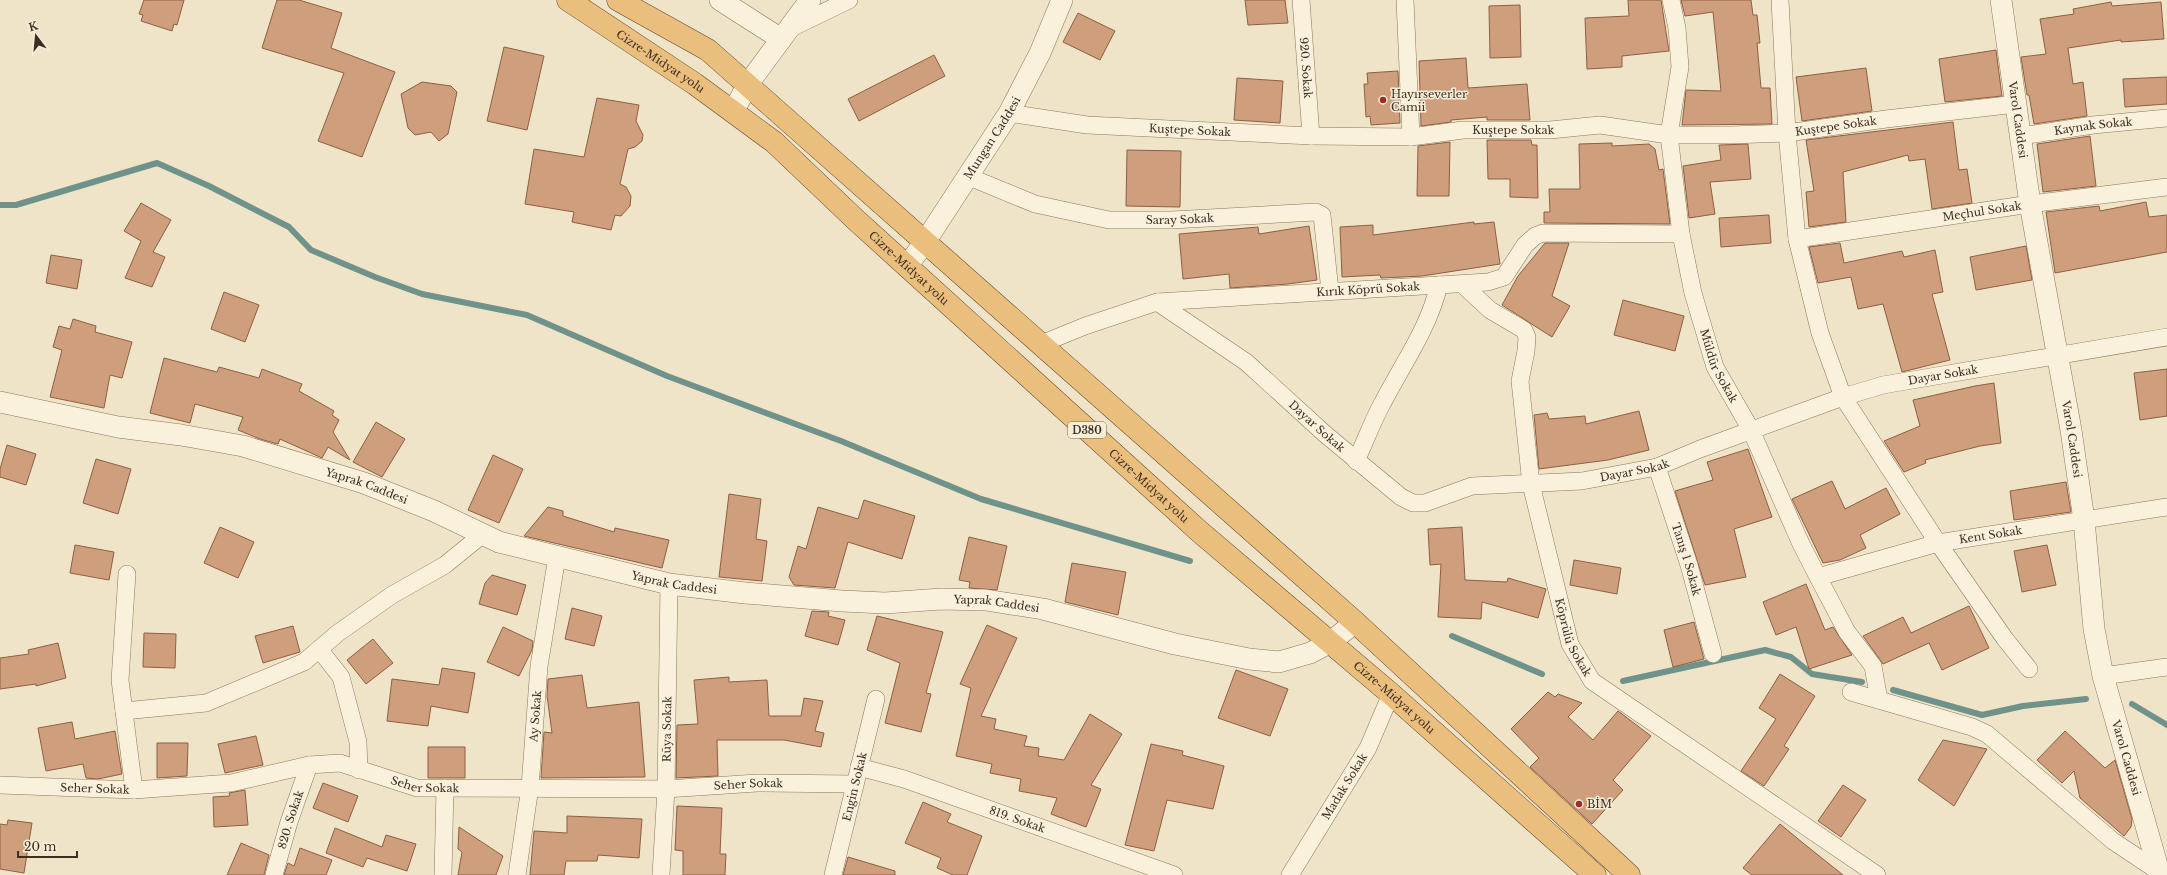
<svg xmlns="http://www.w3.org/2000/svg" width="2167" height="875" viewBox="0 0 2167 875" font-family="'Libre Baskerville',serif">
	<style>
		.lines { fill: none; stroke-linecap: round; stroke-linejoin: round }
		.stream { stroke: #6f938a; stroke-width: 6 }
		.building { fill: #cf9f7d; stroke: #8d5f41 }
		.minor-casing { stroke: #8d765c; stroke-width: 18 }
		.tertiary-casing { stroke: #8d765c; stroke-width: 22 }
		.trunk-casing { stroke: #5b4430; stroke-width: 23 }
		.minor { stroke: #faf1dc; stroke-width: 17 }
		.tertiary { stroke: #faf1dc; stroke-width: 21 }
		.trunk { stroke: #eabe7c; stroke-width: 22 }
		.poi-dot { fill: #9e2a2b; stroke: #f7eed8; stroke-width: 1.5 }
		.labels { text-anchor: middle; stroke-width: 3; stroke-linejoin: round; paint-order: stroke }
		.shield { fill: #f7eed8; stroke: #756857; stroke-width: 1 }
		.shield-label { font-size: 10px; font-weight: bold; fill: #3d2e20 }
		.street-label { font-size: 11px; fill: #3d2e20; stroke: #f7eed8 }
		.poi-label { font-size: 11px; fill: #3d2e20; stroke: #f7eed8; text-anchor: start }
	</style>
	<rect width="100%" height="100%" fill="#f0e4c8"/>
	<g class="lines">
		<path class="stream" d="M0,205h16l141,-42 52,23 80,41 22,23 64,27 47,17 105,21 140,61 174,65 140,58 209,62
			M1452,636l90,38
			M1623,681l142,-31 26,7 21,17 50,8
			M1893,690l89,25 41,-9 63,-7
			M2132,704l35,21"/>
	</g>
	<path class="building" d="M144,0h40l-7,25 -3,-1 -2,7 -31,-10 2,-6 -4,-1z
		M277,0h22l43,13 -11,35 64,24 -33,85 -44,-16 26,-68 -82,-25z
		M1245,0h40l3,23 -40,2z
		M1628,0h33l8,51 -47,5v11l-35,2 -2,-51 44,-2z
		M1681,0h70l2,15h4l3,28h-3l4,45h9l2,36 -90,1 4,-35 35,1 -8,-79 -28,4z
		M2111,2l1,4 49,-4 3,37 -43,3v-2l-53,8 5,36 10,-2 4,34 -53,8 -5,-29h-2l-6,-38 25,-3 -6,-35 34,-5 -1,-5z
		M1520,5l1,52 -31,1 -1,-52z
		M1078,13l37,18 -15,29 -37,-18z
		M504,47l40,9 -17,74 -40,-9z
		M1996,50l6,46 -57,6 -6,-43z
		M934,55l11,21 -86,45 -11,-22z
		M1466,58l2,30 59,-4 3,36h-43v-3l-36,3v2l-30,4 -2,-65z
		M1866,68l6,43 -70,10 -6,-44z
		M1398,71l2,52 -29,2 -1,-9 -4,1 -2,-33h4l-1,-11z
		M2167,77v27l-42,3 -2,-28z
		M1237,78l46,3 -3,42 -46,-3z
		M422,82l29,4 6,6 -9,42 -9,7 -8,-9 -16,3 -7,-7 -7,-34z
		M597,98l42,7 -3,16 7,14 -1,6 -7,6 -7,2 -8,35 6,3 5,9 -1,10 -9,10 -6,-1 -4,15 -39,-8 2,-10 -49,-8 9,-55 50,8z
		M1953,122l6,48 8,-1 5,34 -40,6 -7,-50 -16,2 -1,-6 -65,17 3,50 -37,5 -3,-35 8,-1 -8,-51z
		M2090,136l6,50 -53,6 -6,-48z
		M1487,140h44l1,5h5l1,53 -28,-1v-18h-22z
		M1450,142l-1,54h-32l1,-50z
		M1612,143v3l37,-2 6,5 4,21 4,-1 7,55 -126,-1v-11h6l-1,-23h31l-1,-45z
		M1748,144l3,35 -41,3 5,32 -26,4 -6,-52 38,-6 -2,-15z
		M1127,150l54,1 -1,56 -54,-1z
		M2146,202l3,15 18,-2v37l-112,21 -9,-61 53,-6 1,5z
		M141,203l30,17 -18,32 12,5 -13,30 -27,-9 16,-37 -17,-10z
		M1769,215l2,28 -50,4 -2,-29z
		M1474,222v2l20,-2 6,42 -78,12 -41,2 -1,-3 -38,2 -2,-50 33,-2v10z
		M1309,226l8,54 -29,4 -58,4 -1,-14 -46,5 -4,-45 79,-7 1,7z
		M1545,243h24l-17,53 18,10 -18,31 -50,-32 16,-29z
		M1840,243l4,20 58,-12 2,6 31,-7 8,42 -11,2 18,66 -48,12 -19,-68 -25,5 -7,-32 -33,6 -9,-36z
		M2026,246l6,34 -56,10 -6,-33z
		M51,255l31,5 -5,29 -31,-6z
		M224,292l35,13 -14,37 -34,-13z
		M1623,300l61,16 -9,35 -61,-16z
		M73,319l23,7 -1,6 37,10 -10,36 -12,-3 -6,33 -54,-11 12,-47 -9,-3 6,-21 11,3z
		M164,358l53,14 2,-5 40,11 3,-9 40,15 -3,7 35,20 -2,4 7,5 -6,12 17,28 -22,-13 -6,11 -42,-19 -2,5 -18,-5 -22,-9 5,-13 -48,-13 -5,19 -40,-10z
		M2167,369v47l-27,4 -6,-47z
		M1994,383l7,60 -21,3 -55,14 1,3 -22,9 -20,-31 36,-15 -7,-26 62,-14z
		M1639,411l10,39 -41,10 -69,9 -5,-54 13,-2 2,6 36,-3 1,8z
		M376,422l29,17 -23,38 -29,-15z
		M7,445l29,9 -10,31 -26,-8v-8z
		M1748,449l24,68 -38,12 12,48 -41,8 -30,-94 38,-11 -6,-18z
		M493,455l30,14 -24,54 -31,-13z
		M96,459l35,10 -13,45 -35,-11z
		M1832,481l13,28 41,-21 14,26 -40,21 6,13 -26,12 -17,3 -31,-64z
		M2066,482l5,30 -57,8 -4,-29z
		M729,494l32,5 -5,40 11,2 -5,40 -43,-4z
		M864,500l51,16 -13,43 -54,-17 -13,46 -41,-3 -5,-8 9,-31 8,3 12,-42 40,12z
		M548,507l15,4v5l51,16 1,-4 54,12 -7,28 -138,-32z
		M220,527l34,15 -16,36 -34,-15z
		M1462,527l3,53 42,2 1,-4 38,11 -8,29 -56,-16 -1,17 -43,-2 3,-53 -11,1 -2,-36z
		M969,537l38,9 -10,44 -28,-2 1,-6 -11,-2z
		M75,545l39,7 -5,28 -39,-7z
		M2047,545l9,40 -34,7 -8,-41z
		M1574,560l47,8 -4,26 -47,-9z
		M1072,563l54,9 -8,43 -53,-13z
		M492,575l34,10 -9,30 -38,-11 6,-21z
		M1806,584l19,46 8,-3 19,28 -43,14 -13,-42 -20,8 -13,-33z
		M1969,606l20,42 -47,22 -13,-27 -46,21 -20,-28 40,-19 8,16z
		M572,608l30,8 -8,30 -29,-7z
		M812,611l17,1 -1,4 17,4 -7,25 -33,-9z
		M877,616l66,16 -17,61 5,1 -10,38 -36,-9 15,-60 -33,-13z
		M1694,622l10,37 -31,8 -9,-37z
		M987,625l30,13 -36,78 15,3 -2,10 33,7 -3,10 15,2 -1,8 26,4 26,-46 32,20 -31,51 10,4 -15,38 -35,-13 6,-16 -38,-7 2,-12 -31,-6 2,-9 -36,-8 15,-68 -11,-4z
		M293,626l7,26 -37,11 -8,-27z
		M503,627l30,14 -1,9 -13,26 -32,-14z
		M144,633l32,1 -1,34 -32,-1z
		M373,639l20,24 -27,21 -19,-24z
		M58,643l8,35 -30,8v-2l-36,5v-31l29,-4 -1,-4z
		M442,668l33,5 -7,40 -37,-7 -3,20 -41,-5 5,-42 47,6z
		M1236,670l52,19 -18,47 -52,-18z
		M1780,674l35,22 -31,50 5,3 -25,37 -23,-15 35,-52 -17,-11z
		M582,675l5,33 52,-6 6,75 -104,1 3,-46 8,1 -5,-37 1,-17z
		M729,677v5l38,-2 2,36h32l3,-18 19,3 -8,30 9,2 -3,14 -37,-7h-67l1,36 -42,2 1,-53 21,-1 -4,-44z
		M1548,692l7,5 3,-3 24,9 -14,14 25,23 25,-29 33,25 -38,44 10,10 -31,34 -62,-57 9,-9 -28,-29z
		M72,722l3,17 40,-8 7,43 -24,5 -12,-1 -3,-14 -37,7 -8,-43z
		M2065,731l40,37 10,-8 17,59 -1,8 -7,9 -44,-38 -6,-27 -12,12 -25,-23z
		M256,736l7,29 -38,8 -7,-29z
		M1943,740l44,9 -33,57 -36,-26z
		M157,743h31l-1,33 -30,2z
		M1151,744l32,7 -1,4 42,11 -11,43 -46,-9 -13,51 -29,-6z
		M428,747h37v31h-37z
		M323,783l35,13 -10,26 -35,-14z
		M1843,785l23,15 -25,37 -23,-16z
		M245,790l3,35 -34,2 -1,-30 17,-1 -1,-3z
		M923,802l28,12 -4,8 35,14 -15,39h-14l-16,-7 4,-10 -36,-15z
		M677,806l45,2 -2,46h6l-1,21h-42v-24l-8,-1z
		M567,816l75,3 -3,39 -41,-3 -1,6h-31l-2,14h-34l4,-44 33,2z
		M8,820l24,3 -8,50 -24,-4v-45l7,1z
		M1780,824l23,19 40,32h-91l-9,-7z
		M459,827l44,29 -7,19h-38l4,-23 -4,-3z
		M335,828l47,19 4,-12 30,9 -9,27 -40,-13 -4,9 -37,-14z
		M241,843l28,12 -5,20h-37z
		M300,848l32,12 -6,15h-42l4,-12 6,3z
		M848,857l47,14v4h-52z"/>
	<g class="lines">
		<g class="minor-casing">
			<g id="minor">
				<path id="s1" d="M1301,0l10,136"/>
				<path d="M1405,0l6,137"/>
				<path id="s2" d="M1671,0l6,28 3,39 -11,68 12,99 12,59 22,74 36,63 50,114 17,33 29,55 26,34 6,34"/>
				<path d="M1780,0l7,133 10,106 23,94 23,64 95,146 67,96 24,30"/>
				<path d="M789,29l60,-29"/>
				<path id="s3" d="M1009,113l78,12 224,11 100,1 52,-7h87l50,-5 69,10h62l56,-2 99,-14 130,-15"/>
				<path id="s4" d="M2021,136l72,-11 74,-7"/>
				<path id="s5" d="M967,176l68,28 74,16h63l144,-8 6,3 8,76"/>
				<path id="s6" d="M1797,239l233,-35 137,-17"/>
				<path id="s7" d="M1462,284l28,26 34,20 3,7 -1,14 -6,30 11,103 39,160 22,37 285,194"/>
				<path id="s8" d="M1157,302l89,60 79,72 76,63 12,6h12l47,-17 110,-5 75,-14 43,-18 143,-52 40,-12 284,-48"/>
				<path id="s9" d="M1041,344l44,-18 72,-24 331,-20 16,-5 21,-32 10,-9 8,-3 138,1"/>
				<path d="M1356,461c9,-19 16,-39 26,-57 21,-41 46,-74 57,-119"/>
				<path id="s10" d="M1657,467l32,98 24,89"/>
				<path d="M127,574l-7,106 14,110"/>
				<path id="s11" d="M1818,577l120,-34 229,-36"/>
				<path d="M319,649l22,28 17,65 1,28"/>
				<path d="M2103,676l64,-9"/>
				<path d="M1851,692l121,35 15,7 126,107 45,30"/>
				<path d="M124,711l82,-8 98,-41 34,-29 54,-38 53,-30 38,-31"/>
				<path id="s12" d="M859,767l45,12 270,96"/>
				<path id="s13" d="M0,785l134,5 97,-7 78,-18 31,-2 77,25 249,1 91,-6 98,1"/>
				<path id="s14" d="M274,875l15,-53 20,-57"/>
				<path d="M443,875l2,-87"/>
				<path id="s15" d="M517,875l13,-88 9,-121 18,-109"/>
				<path id="s16" d="M661,875l5,-86 3,-205"/>
				<path id="s17" d="M833,875l43,-176"/>
				<path id="s18" d="M1290,875l78,-127 23,-54"/>
			</g>
		</g>
		<g class="tertiary-casing">
			<g id="tertiary">
				<path d="M720,0l61,39"/>
				<path id="s19" d="M2001,0l29,204 41,226 13,90 10,109 9,47 57,199"/>
				<path d="M733,112l15,-28 62,-84"/>
				<path id="s20" d="M907,266l18,-24 84,-129 31,-60 22,-53"/>
				<path id="s21" d="M0,402l118,25 63,8 62,11 121,37 70,28 65,31 170,42 76,9 97,8 43,2 56,-4 45,1 57,9 132,35 74,15 30,3 31,-9 21,-11 24,-20"/>
			</g>
		</g>
		<g class="trunk-casing">
			<g id="trunk">
				<path id="s22" d="M568,0l127,84 79,58 82,78 344,312 191,162 204,181"/>
				<path d="M618,0l90,50 647,572 274,253"/>
			</g>
		</g>
		<use href="#minor" class="minor"/>
		<use href="#tertiary" class="tertiary"/>
		<use href="#trunk" class="trunk"/>
	</g>
	<g class="poi-dot">
		<circle cx="1383" cy="100" r="4"/>
		<circle cx="1579" cy="804" r="4"/>
	</g>
	<g class="labels">
		<rect class="shield" x="1068" y="422" width="38" height="16" rx="3"/>
		<g class="shield-label">
			<text x="1087" y="434">D380</text>
		</g>
		<g class="street-label">
			<text dy="4" stroke="none"><textPath href="#s22" startOffset="111">Cizre-Midyat yolu</textPath></text>
			<text dy="4" stroke="none"><textPath href="#s1" startOffset="68">920. Sokak</textPath></text>
			<text dy="4" stroke="none"><textPath href="#s19" startOffset="121">Varol Caddesi</textPath></text>
			<text dy="4" stroke="none"><textPath href="#s3" startOffset="830">Kuştepe Sokak</textPath></text>
			<text dy="4" stroke="none"><textPath href="#s4" startOffset="73">Kaynak Sokak</textPath></text>
			<text dy="4" stroke="none"><textPath href="#s3" startOffset="182">Kuştepe Sokak</textPath></text>
			<text dy="4" stroke="none"><textPath href="#s3" startOffset="506">Kuştepe Sokak</textPath></text>
			<text dy="4" stroke="none"><textPath href="#s20" startOffset="154">Mungan Caddesi</textPath></text>
			<text dy="4" stroke="none"><textPath href="#s6" startOffset="187">Meçhul Sokak</textPath></text>
			<text dy="4" stroke="none"><textPath href="#s5" startOffset="220">Saray Sokak</textPath></text>
			<text dy="4" stroke="none"><textPath href="#s22" startOffset="435">Cizre-Midyat yolu</textPath></text>
			<text dy="4" stroke="none"><textPath href="#s9" startOffset="335">Kırık Köprü Sokak</textPath></text>
			<text dy="4" stroke="none"><textPath href="#s2" startOffset="374">Müldür Sokak</textPath></text>
			<text dy="4" stroke="none"><textPath href="#s8" startOffset="876">Dayar Sokak</textPath></text>
			<text dy="4" stroke="none"><textPath href="#s8" startOffset="203">Dayar Sokak</textPath></text>
			<text dy="4" stroke="none"><textPath href="#s19" startOffset="445">Varol Caddesi</textPath></text>
			<text dy="4" stroke="none"><textPath href="#s8" startOffset="552">Dayar Sokak</textPath></text>
			<text dy="4" stroke="none"><textPath href="#s21" startOffset="377">Yaprak Caddesi</textPath></text>
			<text dy="4" stroke="none"><textPath href="#s22" startOffset="759">Cizre-Midyat yolu</textPath></text>
			<text dy="4" stroke="none"><textPath href="#s11" startOffset="178">Kent Sokak</textPath></text>
			<text dy="4" stroke="none"><textPath href="#s10" startOffset="97">Tanış 1 Sokak</textPath></text>
			<text dy="4" stroke="none"><textPath href="#s21" startOffset="701">Yaprak Caddesi</textPath></text>
			<text dy="4" stroke="none"><textPath href="#s21" startOffset="1025">Yaprak Caddesi</textPath></text>
			<text dy="4" stroke="none"><textPath href="#s7" startOffset="393">Köprülü Sokak</textPath></text>
			<text dy="4" stroke="none"><textPath href="#s22" startOffset="1083">Cizre-Midyat yolu</textPath></text>
			<text dy="4" stroke="none"><textPath href="#s15" startOffset="160">Ay Sokak</textPath></text>
			<text dy="4" stroke="none"><textPath href="#s16" startOffset="146">Rüya Sokak</textPath></text>
			<text dy="4" stroke="none"><textPath href="#s19" startOffset="769">Varol Caddesi</textPath></text>
			<text dy="4" stroke="none"><textPath href="#s13" startOffset="431">Seher Sokak</textPath></text>
			<text dy="4" stroke="none"><textPath href="#s13" startOffset="755">Seher Sokak</textPath></text>
			<text dy="4" stroke="none"><textPath href="#s18" startOffset="104">Madak Sokak</textPath></text>
			<text dy="4" stroke="none"><textPath href="#s17" startOffset="91">Engin Sokak</textPath></text>
			<text dy="4" stroke="none"><textPath href="#s13" startOffset="95">Seher Sokak</textPath></text>
			<text dy="4" stroke="none"><textPath href="#s12" startOffset="167">819. Sokak</textPath></text>
			<text dy="4" stroke="none"><textPath href="#s14" startOffset="58">820. Sokak</textPath></text>
		</g>
		<g class="poi-label">
			<text x="1391" y="98">Hayırseverler<tspan x="1391" dy="13">Camii</tspan></text>
			<text x="1587" y="808">BİM</text>
		</g>
	</g>
	<g transform="translate(36 36) rotate(344)" stroke="#f7eed8" stroke-width="3" paint-order="stroke">
	<path d="M0-3L7 15L0 10L-7 15Z" fill="#3d2e20"/>
	<text y="-6" font-size="11" font-weight="bold" text-anchor="middle" fill="#3d2e20">K</text>
	</g>
	<path d="M18 851v6h59v-6" fill="none" stroke="#3d2e20" stroke-width="2"/>
	<text x="24" y="851" font-size="12" fill="#3d2e20" stroke="#f7eed8" stroke-width="3" paint-order="stroke">20 m</text>
</svg>
